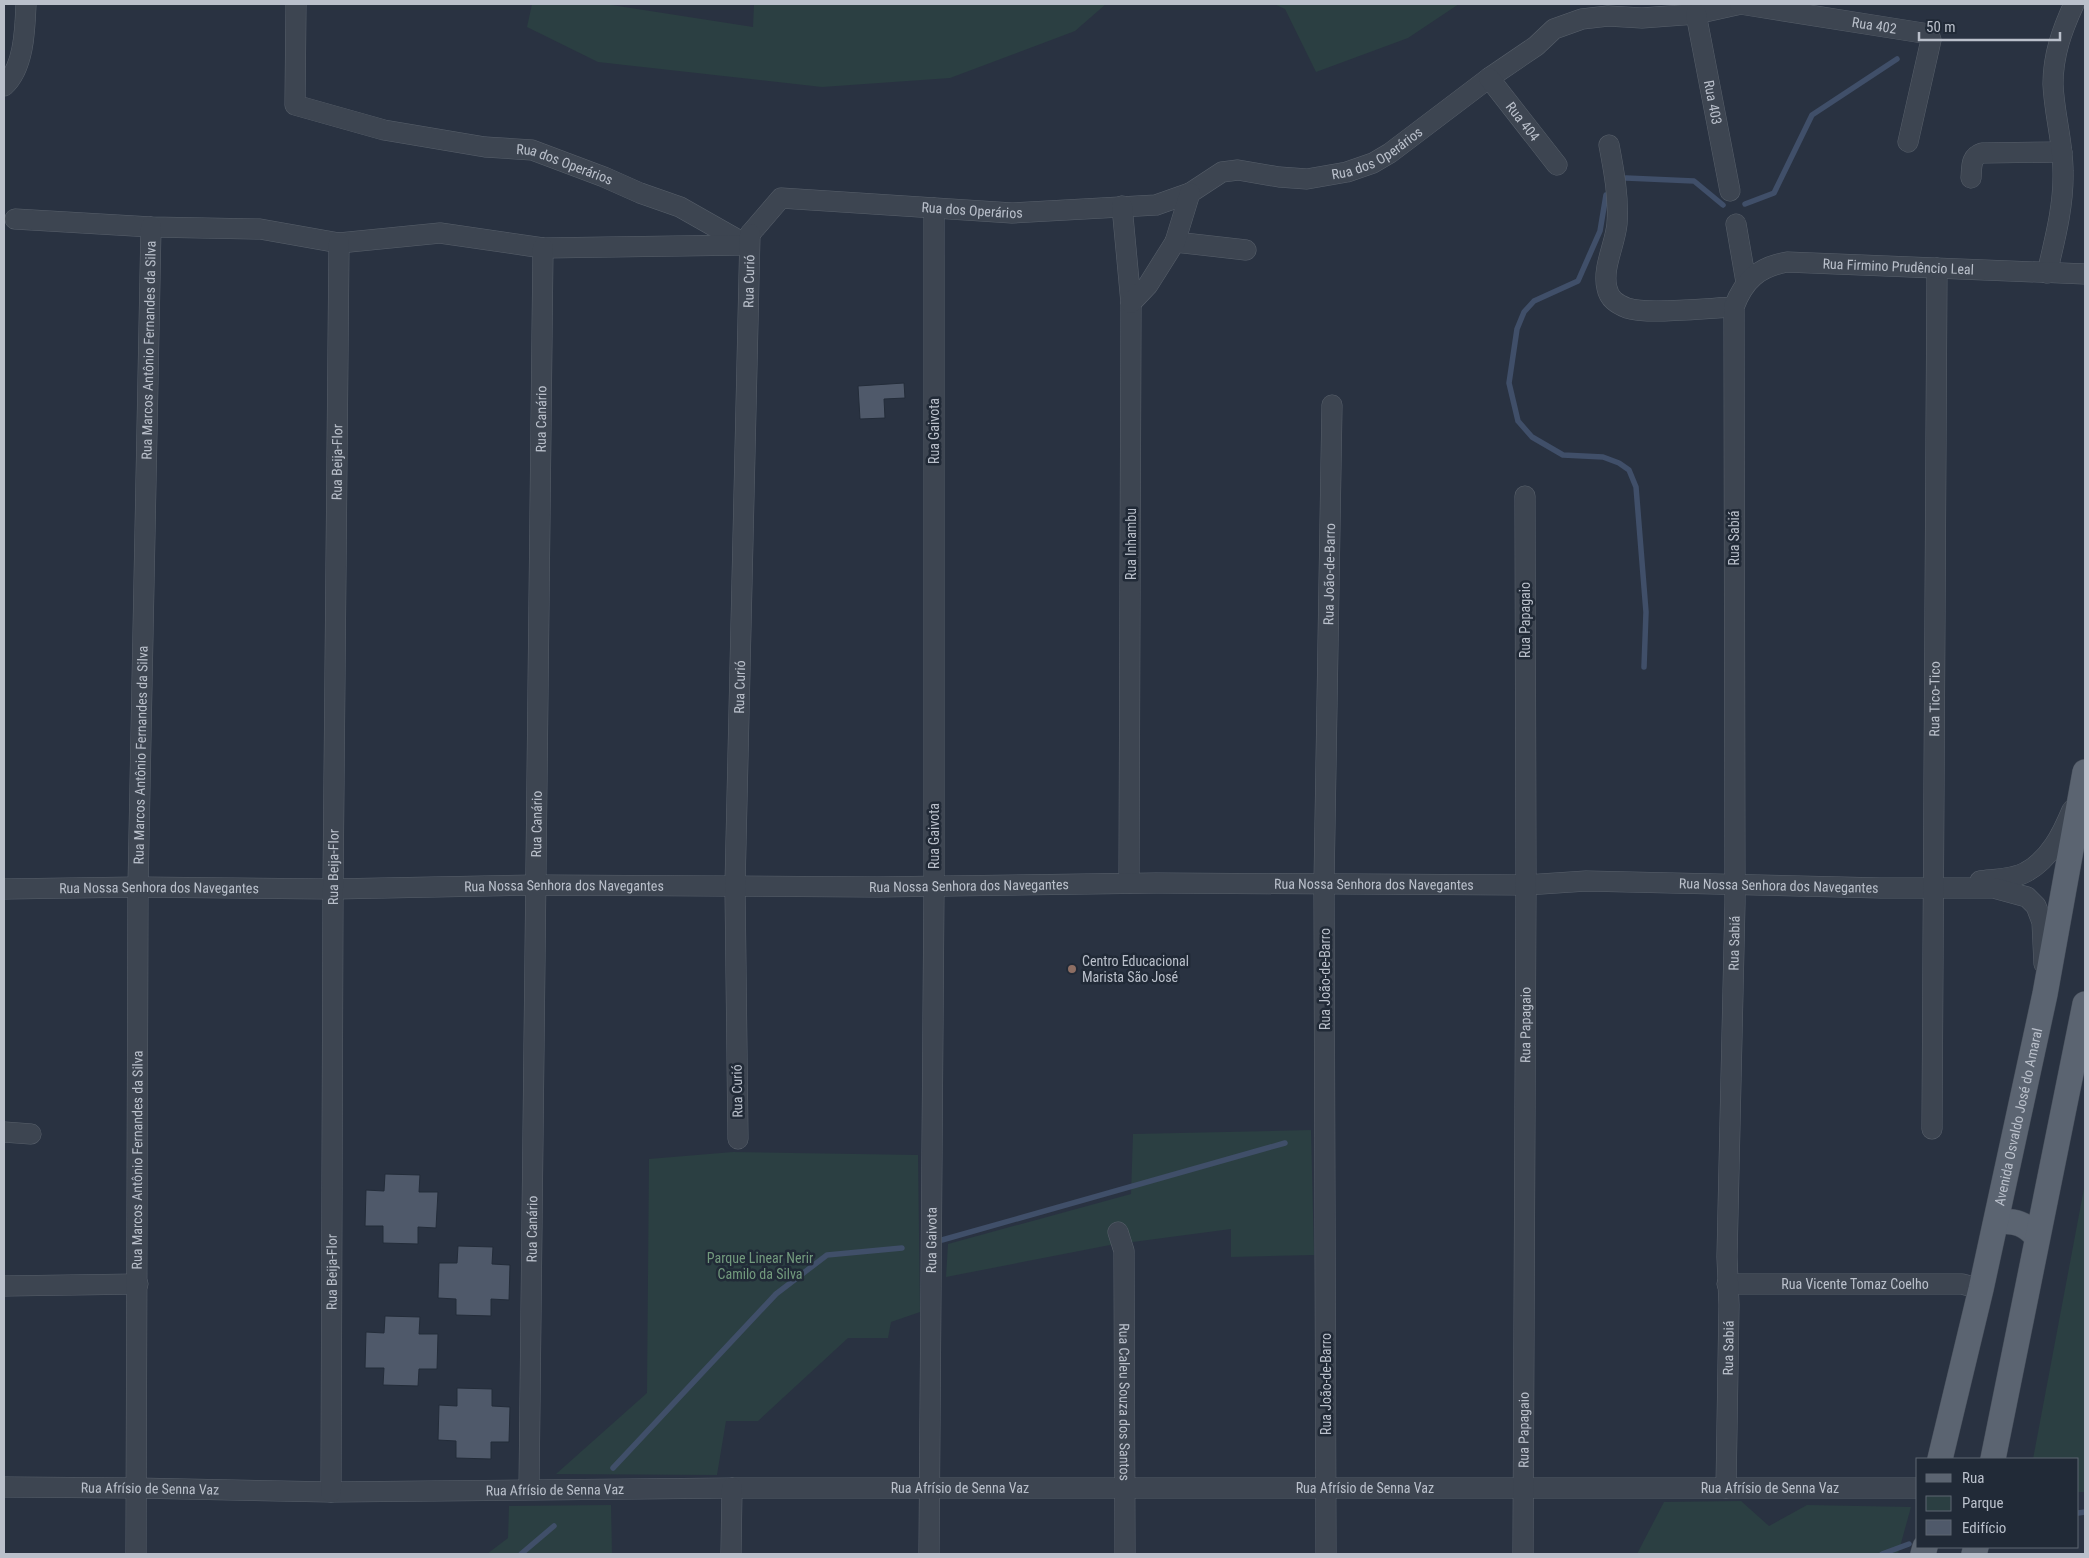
<svg xmlns="http://www.w3.org/2000/svg" width="2089" height="1558" viewBox="0 0 2089 1558" font-family="'Roboto Condensed',sans-serif">
	<style>
		.green { fill: #2b3f42 }
		.lines { fill: none; stroke-linecap: round; stroke-linejoin: round }
		.stream { stroke: #404f69; stroke-width: 5.5 }
		.building { fill: #4f596a; stroke: #232c39 }
		.minor-casing { stroke: #58606b; stroke-width: 21 }
		.major-casing { stroke: #464e5a; stroke-width: 26 }
		.minor { stroke: #3d4551; stroke-width: 20 }
		.major { stroke: #5b6471; stroke-width: 25 }
		.education-dot { fill: #8d6e63; stroke: #212a37; stroke-width: 2 }
		.labels { text-anchor: middle; stroke-width: 5; stroke-linejoin: round; paint-order: stroke }
		.street-label { font-size: 14px; fill: #bac0cb; stroke: #212a37 }
		.poi-label { font-size: 14px; fill: #bac0cb; stroke: #212a37; text-anchor: start }
		.park-label { font-size: 14px; fill: #729a7d; stroke: #212a37 }
	</style>
	<rect width="100%" height="100%" fill="#293241"/>
	<path class="green" d="M532,4h73l148,23 1,-23h352l-31,27 -125,47 -128,9 -224,-25 -71,-35z
		M1274,4h185l-51,34 -92,34 -31,-63z
		M1311,1130l3,125 -83,2v-28l-121,16 -164,32 2,-33 183,-50 2,-60z
		M733,1152l185,3 2,157 -29,10 -3,16h-40l-90,83h-32l-9,54 -161,-1 91,-81 2,-234z
		M2085,1183v309h-7v-33h-45z
		M1741,1501l28,25 38,-21 104,2 -13,47h-261l27,-52z
		M611,1505l1,49h-125l21,-16 1,-32z"/>
	<g class="lines">
		<path class="stream" d="M1626,178l68,3 29,24
			M1606,195l-6,36 -22,50 -44,20 -10,11 -7,17 -8,54 9,38 14,16 31,18 40,2 16,6 10,7 7,17 10,125 -2,55
			M1745,204l29,-11 38,-78 85,-56
			M942,1240l343,-97
			M613,1468l163,-174 51,-39 75,-7
			M2078,1513l7,-1
			M521,1554l33,-28
			M1882,1554l27,-10"/>
	</g>
	<path class="building" d="M904,383l1,15 -21,1 1,19 -25,1 -2,-33z
		M385,1174l35,1 -1,17h19l-2,36 -18,-1v17l-35,-1v-17h-18l1,-36 18,1z
		M458,1246l35,1 -1,17 18,1 -1,35 -18,-1v17l-35,-1v-16l-18,-1 1,-35h18z
		M385,1316l35,1 -1,17h19l-1,35h-18l-1,17 -35,-1 1,-17h-19l1,-36 18,1z
		M457,1388l35,1v17l18,1 -1,35h-18v17l-35,-1v-17l-18,-1 1,-35 18,1z"/>
	<g class="lines">
		<g class="minor-casing">
			<g id="minor">
				<path id="s1" d="M296,4l-1,101 89,25 101,17 47,3 72,27 36,16 40,14 67,38 3,-11 31,-36 231,15 144,-8 34,-12 32,-21 16,-2 41,7 28,2 40,-7 26,-9 17,-10 99,-75 47,-32 18,-17 28,-10 26,-3 34,2 54,-4 45,-10"/>
				<path id="s2" d="M1740,4l189,30 2,6 -23,102"/>
				<path id="s3" d="M1696,14l34,177"/>
				<path id="s4" d="M1489,78l68,87"/>
				<path d="M4,86c20,-18 21,-56 22,-82"/>
				<path d="M1609,145c5,26 10,53 8,79 -2,21 -15,44 -10,64 2,11 10,16 20,20 20,7 83,0 107,-1"/>
				<path d="M1971,178c1,-11 -1,-21 11,-25l80,-1"/>
				<path d="M1122,206l9,97 -2,580"/>
				<path d="M15,219l136,8 109,2 79,14 101,-10 103,15 202,-3"/>
				<path d="M1736,224l10,58"/>
				<path d="M1175,242l71,8"/>
				<path d="M2047,273c8,-34 17,-68 16,-102 0,-29 -9,-58 -10,-87 0,-29 9,-54 21,-80"/>
				<path d="M1131,303l17,-18 27,-43 15,-49"/>
				<path d="M1980,881c15,-2 34,-2 46,-9 24,-13 36,-38 46,-62"/>
				<path id="s5" d="M4,889l134,-2 195,2 203,-4 341,2 279,-4 370,2 60,-4 295,7h113l33,9 9,9 6,16 2,42"/>
				<path id="s6" d="M1932,1129l5,-861"/>
				<path d="M4,1132l27,2"/>
				<path id="s7" d="M738,1139l-3,-253 15,-652"/>
				<path id="s8" d="M1118,1232l6,19 1,303"/>
				<path id="s9" d="M1727,1284h235l19,5"/>
				<path d="M4,1286l134,-2"/>
				<path id="s10" d="M4,1487l132,1 195,4 401,-4h1186"/>
				<path id="s11" d="M1726,1488l3,-183 -2,-48 8,-355 -1,-595c10,-27 25,-40 53,-45l298,12"/>
				<path id="s12" d="M529,1489l14,-1241"/>
				<path id="s13" d="M331,1492l2,-603 6,-646"/>
				<path id="s14" d="M136,1554l2,-667 13,-660"/>
				<path d="M731,1554l1,-66"/>
				<path id="s15" d="M929,1554l5,-668v-678"/>
				<path id="s16" d="M1326,1554l-2,-670 8,-479"/>
				<path id="s17" d="M1523,1554l3,-669 -1,-389"/>
			</g>
		</g>
		<g class="major-casing">
			<g id="major">
				<path d="M1995,1226l3,-4c17,-2 28,2 39,15"/>
				<path id="s18" d="M1940,1459l41,-170 64,-295 40,-222"/>
				<path d="M1993,1459l92,-455"/>
				<path d="M1923,1554l2,-7"/>
				<path d="M1974,1554l2,-7"/>
			</g>
		</g>
		<use href="#minor" class="minor"/>
		<use href="#major" class="major"/>
	</g>
	<circle class="education-dot" cx="1072" cy="969" r="5"/>
	<g class="labels">
		<g class="street-label">
			<text dy="5" stroke="none"><textPath href="#s2" startOffset="136">Rua 402</textPath></text>
			<text dy="5" stroke="none"><textPath href="#s3" startOffset="90">Rua 403</textPath></text>
			<text dy="5" stroke="none"><textPath href="#s4" startOffset="55">Rua 404</textPath></text>
			<text dy="5" stroke="none"><textPath href="#s1" startOffset="1249">Rua dos Operários</textPath></text>
			<text dy="5" stroke="none"><textPath href="#s1" startOffset="378">Rua dos Operários</textPath></text>
			<text dy="5" stroke="none"><textPath href="#s1" startOffset="829">Rua dos Operários</textPath></text>
			<text dy="5" stroke="none"><textPath href="#s11" startOffset="1366">Rua Firmino Prudêncio Leal</textPath></text>
			<text dy="5" stroke="none"><textPath href="#s7" startOffset="858">Rua Curió</textPath></text>
			<text dy="5" stroke="none"><textPath href="#s14" startOffset="1204">Rua Marcos Antônio Fernandes da Silva</textPath></text>
			<text dy="5" stroke="none"><textPath href="#s12" startOffset="1070">Rua Canário</textPath></text>
			<text transform="translate(934 431) rotate(-90)" y="5">Rua Gaivota</text>
			<text dy="5" stroke="none"><textPath href="#s13" startOffset="1030">Rua Beija-Flor</textPath></text>
			<text transform="translate(1734 538) rotate(-90)" y="5">Rua Sabiá</text>
			<text transform="translate(1131 544) rotate(-90)" y="5">Rua Inhambu</text>
			<text dy="5" stroke="none"><textPath href="#s16" startOffset="980">Rua João-de-Barro</textPath></text>
			<text transform="translate(1525 620) rotate(-90)" y="5">Rua Papagaio</text>
			<text dy="5" stroke="none"><textPath href="#s7" startOffset="452">Rua Curió</textPath></text>
			<text dy="5" stroke="none"><textPath href="#s6" startOffset="430">Rua Tico-Tico</textPath></text>
			<text dy="5" stroke="none"><textPath href="#s14" startOffset="799">Rua Marcos Antônio Fernandes da Silva</textPath></text>
			<text dy="5" stroke="none"><textPath href="#s12" startOffset="665">Rua Canário</textPath></text>
			<text transform="translate(934 836) rotate(-90)" y="5">Rua Gaivota</text>
			<text dy="5" stroke="none"><textPath href="#s13" startOffset="625">Rua Beija-Flor</textPath></text>
			<text dy="5" stroke="none"><textPath href="#s5" startOffset="1370">Rua Nossa Senhora dos Navegantes</textPath></text>
			<text dy="5" stroke="none"><textPath href="#s5" startOffset="965">Rua Nossa Senhora dos Navegantes</textPath></text>
			<text dy="5" stroke="none"><textPath href="#s5" startOffset="1775">Rua Nossa Senhora dos Navegantes</textPath></text>
			<text dy="5" stroke="none"><textPath href="#s5" startOffset="560">Rua Nossa Senhora dos Navegantes</textPath></text>
			<text dy="5" stroke="none"><textPath href="#s5" startOffset="155">Rua Nossa Senhora dos Navegantes</textPath></text>
			<text dy="5" stroke="none"><textPath href="#s11" startOffset="545">Rua Sabiá</textPath></text>
			<text transform="translate(1325 979) rotate(-90)" y="5">Rua João-de-Barro</text>
			<text dy="5" stroke="none"><textPath href="#s17" startOffset="529">Rua Papagaio</textPath></text>
			<text transform="translate(737 1091) rotate(-91)" y="5">Rua Curió</text>
			<text dy="5" stroke="none"><textPath href="#s18" startOffset="351">Avenida Osvaldo José do Amaral</textPath></text>
			<text dy="5" stroke="none"><textPath href="#s14" startOffset="394">Rua Marcos Antônio Fernandes da Silva</textPath></text>
			<text dy="5" stroke="none"><textPath href="#s12" startOffset="260">Rua Canário</textPath></text>
			<text dy="5" stroke="none"><textPath href="#s15" startOffset="314">Rua Gaivota</textPath></text>
			<text dy="5" stroke="none"><textPath href="#s13" startOffset="220">Rua Beija-Flor</textPath></text>
			<text dy="5" stroke="none"><textPath href="#s9" startOffset="128">Rua Vicente Tomaz Coelho</textPath></text>
			<text dy="5" stroke="none"><textPath href="#s11" startOffset="140">Rua Sabiá</textPath></text>
			<text transform="translate(1326 1384) rotate(-90)" y="5">Rua João-de-Barro</text>
			<text dy="5" stroke="none"><textPath href="#s8" startOffset="171">Rua Caleu Souza dos Santos</textPath></text>
			<text dy="5" stroke="none"><textPath href="#s17" startOffset="124">Rua Papagaio</textPath></text>
			<text dy="5" stroke="none"><textPath href="#s10" startOffset="956">Rua Afrísio de Senna Vaz</textPath></text>
			<text dy="5" stroke="none"><textPath href="#s10" startOffset="1361">Rua Afrísio de Senna Vaz</textPath></text>
			<text dy="5" stroke="none"><textPath href="#s10" startOffset="1766">Rua Afrísio de Senna Vaz</textPath></text>
			<text dy="5" stroke="none"><textPath href="#s10" startOffset="146">Rua Afrísio de Senna Vaz</textPath></text>
			<text dy="5" stroke="none"><textPath href="#s10" startOffset="551">Rua Afrísio de Senna Vaz</textPath></text>
		</g>
		<g class="poi-label">
			<text x="1082" y="966">Centro Educacional<tspan x="1082" dy="16">Marista São José</tspan></text>
		</g>
		<g class="park-label">
			<text x="760" y="1263">Parque Linear Nerir<tspan x="760" dy="16">Camilo da Silva</tspan></text>
		</g>
	</g>
	<rect width="2089" height="1558" fill="none" stroke="#bac0cb" stroke-width="10"/>
	<rect x="1916" y="1458" width="162" height="90" fill="#212a37" stroke="#5e6672"/>
	<rect x="1926" y="1474" width="25" height="8" fill="#5b6471" stroke="#5e6672"/>
	<text x="1962" y="1483" font-size="15" fill="#bac0cb">Rua</text>
	<rect x="1926" y="1496" width="25" height="15" fill="#2b3f42" stroke="#5e6672"/>
	<text x="1962" y="1508" font-size="15" fill="#bac0cb">Parque</text>
	<rect x="1926" y="1520" width="25" height="15" fill="#4f596a" stroke="#5e6672"/>
	<text x="1962" y="1533" font-size="15" fill="#bac0cb">Edifício</text>
	<path d="M1919 32v8h141v-8" fill="none" stroke="#bac0cb" stroke-width="2.5"/>
	<text x="1926" y="32" font-size="15" fill="#bac0cb" stroke="#212a37" stroke-width="4" paint-order="stroke">50 m</text>
</svg>
